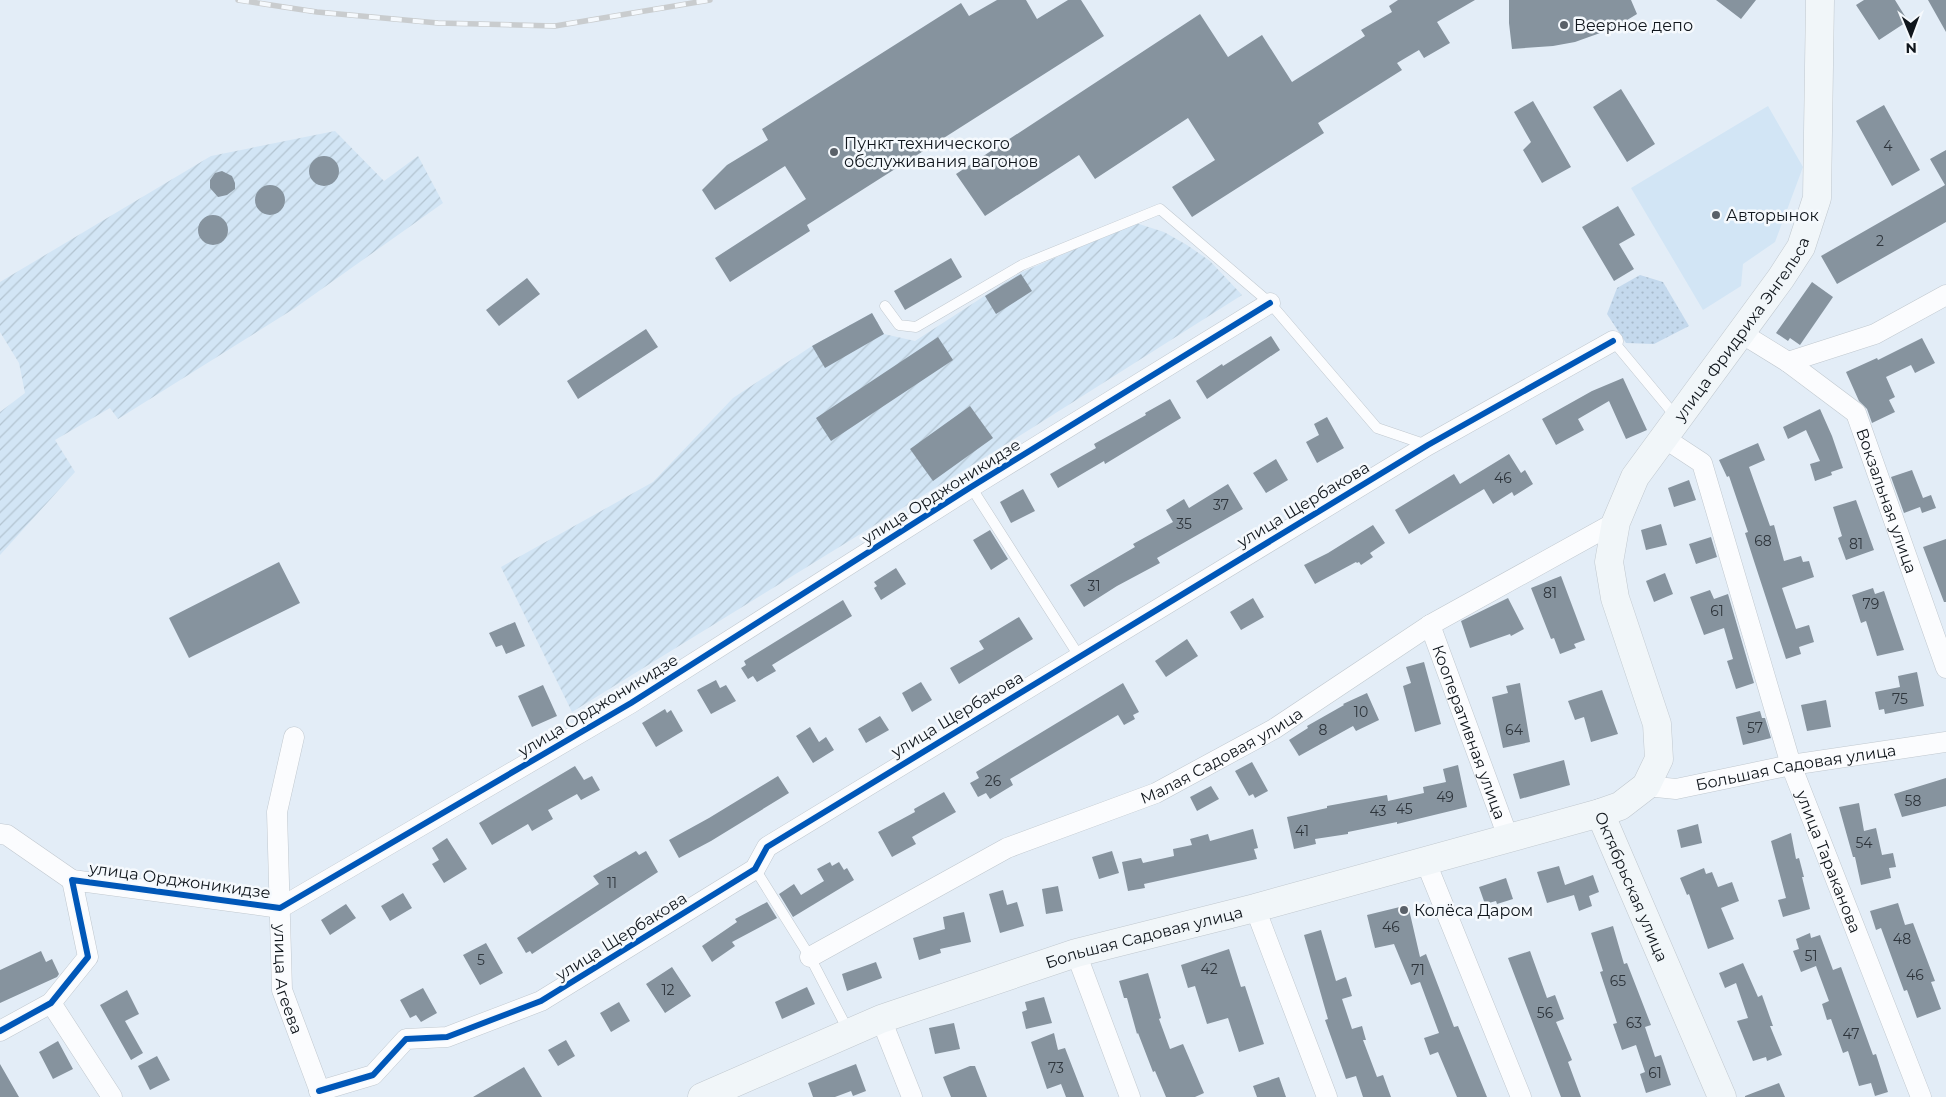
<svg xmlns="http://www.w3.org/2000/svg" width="1946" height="1097" viewBox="0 0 1946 1097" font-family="Montserrat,sans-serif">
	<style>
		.built { fill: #d2e5f5 }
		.industrial { fill: url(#industrial-furrows) }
		.grass { fill: url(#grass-dots) }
		.building { fill: #86939e }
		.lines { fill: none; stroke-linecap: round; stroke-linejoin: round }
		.lane-casing { stroke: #c0c8cf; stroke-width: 11 }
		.street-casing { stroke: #c0c8cf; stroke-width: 21 }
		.secondary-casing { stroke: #c0c8cf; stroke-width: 29 }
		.lane { stroke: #fbfcfe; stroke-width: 10 }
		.street { stroke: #fbfcfe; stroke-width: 20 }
		.secondary { stroke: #f1f6f9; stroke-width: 28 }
		.rail-casing { stroke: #c9ccce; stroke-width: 5.5 }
		.rail { stroke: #f5f9fd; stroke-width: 4; stroke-dasharray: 11; stroke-linecap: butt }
		.cycleway-casing { stroke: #f5f9fd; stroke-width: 9 }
		.cycleway { stroke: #0057b8; stroke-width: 6 }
		.poi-dot { fill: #5a6169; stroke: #f5f9fd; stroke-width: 2 }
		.labels { text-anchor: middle; stroke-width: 5; stroke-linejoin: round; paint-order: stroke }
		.number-label { font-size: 14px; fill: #2e353c }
		.poi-label { font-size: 16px; fill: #10161c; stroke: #f5f9fd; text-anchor: start }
		.street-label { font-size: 16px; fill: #10161c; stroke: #f5f9fd }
	</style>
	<defs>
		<pattern id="industrial-furrows" width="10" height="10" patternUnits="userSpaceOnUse" patternTransform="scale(1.25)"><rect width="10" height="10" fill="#d2e5f5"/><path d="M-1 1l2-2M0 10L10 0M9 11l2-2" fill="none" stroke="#b3c4d1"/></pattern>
		<pattern id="grass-dots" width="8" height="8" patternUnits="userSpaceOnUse" patternTransform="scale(1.25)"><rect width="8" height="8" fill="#c4d9ed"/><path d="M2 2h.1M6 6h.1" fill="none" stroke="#a7bacb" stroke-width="1.8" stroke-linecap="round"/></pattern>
	</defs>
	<rect width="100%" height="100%" fill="#e3edf7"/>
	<path class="built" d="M1768,106l35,61 -28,75 -32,22 -2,22 -38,24 -72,-122z"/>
	<path class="industrial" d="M335,131l49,50 34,-25 25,47 -148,105 -177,111 -8,-11 -55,32 20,32 -75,83v-143l25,-19 -6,-30 -19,-31v-50l211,-126z
		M1136,223l28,9 23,13 23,16 32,34 -210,133 -460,284 -71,-145 152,-85 80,-84 79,-52 60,-33 12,21 31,7 105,-68z"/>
	<path class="grass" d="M1640,275l23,7 26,44 -35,18 -28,-1 -19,-29 10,-26z"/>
	<path class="building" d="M997,0h29l11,19 31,-19h13l23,36 -297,189 3,6 -80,51 -15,-24 91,-59 -21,-33 -70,44 -13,-20 25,-25 41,-25 -6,-11 199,-126 8,13z
		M1398,0h77l-38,22 13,21 -26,15 -5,-8 -22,13 5,7 -84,53 6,10 -132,84 -20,-30 43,-27 -27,-42 -93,61 -16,-24 -94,61 -29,-42 244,-160 28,43 34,-22 30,47 73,-46 -4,-6 31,-18 -3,-6z
		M1509,0h122l6,14 -23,14 -39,14 -22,4 -41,3 -3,-26z
		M1716,0h40l-15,19z
		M1864,0h31l13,21 -29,19 -23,-35z
		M1928,0h18v32z
		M1621,89l34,55 -28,18 -34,-55z
		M1533,101l38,66 -29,16 -19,-33 8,-8 -17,-30z
		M1884,105l36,65 -28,16 -36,-65z
		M1946,150v72l-109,62 -16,-28 124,-71 -15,-26z
		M309 171a15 15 0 1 1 30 0a15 15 0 1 1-30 0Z
		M222,171l10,5 3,7v6l-8,6 -9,2 -8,-9v-8l5,-7z
		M255 200a15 15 0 1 1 30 0a15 15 0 1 1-30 0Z
		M1618,206l17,29 -16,9 15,25 -20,12 -32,-54z
		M198 230a15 15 0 1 1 30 0a15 15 0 1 1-30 0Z
		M951,258l11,19 -57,33 -11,-19z
		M1021,274l11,17 -36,23 -11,-18z
		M527,278l13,16 -41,32 -13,-16z
		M1812,282l21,15 -33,48 -10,-7 -2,3 -12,-8z
		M872,313l12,21 -59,34 -13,-22z
		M646,329l12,18 -80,52 -11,-18z
		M1271,336l9,14 -73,49 -11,-18 26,-17 1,2z
		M938,337l15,23 -122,81 -15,-23z
		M1922,338l13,25 -20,10 -4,-8 -25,12 9,20 -6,3 6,12 -23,11 -5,-14 -8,-8 -13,-29 31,-14 1,2z
		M1623,378l24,52 -21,9 -17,-38 -31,18 6,11 -28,15 -14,-26 50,-28z
		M1170,399l11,19 -76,46 -1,-3 -46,27 -8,-14 46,-26 -2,-4 52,-29 -1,-2z
		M970,406l23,32 -60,43 -23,-32z
		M1820,409l12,27 11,32 -12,4 1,3 -17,6 -5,-17 10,-3 -14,-31 -18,9 -5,-12z
		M1327,417l17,31 -27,15 -11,-21 13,-7 -5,-11z
		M1758,443l7,17 -16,7 21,59 4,-1 10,36 17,-5 2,6 6,-1 5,16 -32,11 14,41 13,-4 5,17 -15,5 2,7 -15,5 -33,-101 -8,-25 3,-1 -19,-56 -2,1 -8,-17z
		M1509,454l12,19 4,-3 8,14 -19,12 -2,-4 -19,12 -9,-15 -75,45 -14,-24 59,-36 6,10z
		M1276,459l12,21 -22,13 -13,-20z
		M1912,470l11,28 8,-3 5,13 -14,5 -2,-6 -16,6 -13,-36z
		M1689,480l7,20 -22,7 -6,-19z
		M1228,484l15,25 -86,49 3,5 -43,23 -33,21 -14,-22 65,-38 -2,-3 40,-22 -7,-12 18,-11 5,9z
		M1023,489l12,22 -24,12 -11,-21z
		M1856,500l18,50 -28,10 -8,-22 4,-2 -9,-29z
		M1661,524l6,21 -21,5 -5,-20z
		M1373,525l12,18 -15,10 3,4 -12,8 -2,-3 -2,1 -1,-1 -41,22 -11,-19 24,-12z
		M990,530l18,29 -17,11 -18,-30z
		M1711,537l6,20 -21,7 -7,-20z
		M1946,539v63h-2l-21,-55z
		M279,562l21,41 -111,55 -20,-40z
		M896,568l10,16 -25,16 -7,-12 3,-2 -3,-4z
		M1665,573l8,21 -19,8 -8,-21z
		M1561,576l24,64 -11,4 2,4 -16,6 -6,-16 -3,1 -20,-51z
		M1873,588l2,6 9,-3 20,59 -27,6 -11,-35 -5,2 -9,-28z
		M1710,590l4,9 14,-5 26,89 -18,6 -9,-28 6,-2 -9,-31 -20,7 -14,-38z
		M1253,598l11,19 -23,13 -11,-18z
		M1508,598l16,31 -13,7 -1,-2 -40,14 -9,-27z
		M843,600l9,16 -80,49 4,6 -19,11 -4,-6 -5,3 -7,-11 5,-3 -2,-4z
		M1019,617l14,22 -74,45 -9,-16 34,-19 -5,-8z
		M515,622l10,24 -19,8 -4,-9 -6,2 -7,-14z
		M1187,639l11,17 -32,21 -11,-16z
		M1424,662l17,62 -26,8 -12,-46 8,-3 -5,-16z
		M1917,672l7,34 -39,8 -1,-5 -5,1 -4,-18 25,-5 -2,-11z
		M716,680l4,8 6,-3 10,16 -25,13 -14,-24z
		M921,682l11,18 -20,12 -10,-19z
		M1123,683l16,29 -6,3 2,4 -11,6 -6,-10 -108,64 3,6 -23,14 -4,-6 -8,4 -8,-14 9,-5 -3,-6z
		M1520,683l10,59 -27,6 -11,-51 16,-4 -2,-7z
		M543,685l14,31 -25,11 -14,-31z
		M1602,690l16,44 -27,8 -7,-25 -9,3 -7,-19z
		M1367,693l12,27 -23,11 -3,-5 -54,30 -10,-16 19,-12 -1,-2 37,-21 -1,-1z
		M1826,700l5,27 -24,4 -6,-26z
		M665,709l2,4 4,-3 12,21 -27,16 -14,-24z
		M1760,711l2,7h3l6,20 -28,7 -7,-28z
		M880,716l9,14 -23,13 -8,-14z
		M810,727l9,15 7,-5 8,13 -21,13 -17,-27z
		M1564,760l6,25 -50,14 -7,-25z
		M1252,762l16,29 -13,7 -2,-4 -4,2 -14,-25z
		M1458,765l9,42 -70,17v-2l-49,10v2l-33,5 1,5 -22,5 -7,-32 40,-9v-2l60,-11 1,6 36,-8 -1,-6 23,-5 -3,-13z
		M575,766l9,14 8,-4 8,14 -19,10 -4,-6 -29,16 5,9 -21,12 -4,-7 -36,21 -13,-22z
		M778,776l11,17 -78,48 -32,17 -10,-18 40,-22z
		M1946,778v28l-44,11 -8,-23z
		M1211,786l8,13 -22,12 -7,-14z
		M944,792l12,20 -44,25 4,7 -24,13 -14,-25 37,-20 -1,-3z
		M1859,803l5,28 12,-3 6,27 11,-2 3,14 -7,1 2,10 -30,7 -6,-28h-2l-14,-50z
		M1698,824l4,19 -21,5 -4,-18z
		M1253,829l5,19 -4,1 3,10 -113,25 1,4 -17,3 -6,-29 19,-4 2,5 31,-7 -1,-7 19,-4 -2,-6 18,-5 2,7z
		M1791,833l5,26 3,-1 5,19h-2l8,32 -27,8 -5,-17 8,-2 -15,-57z
		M447,838l20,31 -23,14 -12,-19 7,-4 -7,-12z
		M636,851l3,4 7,-4 12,21 -126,82 -2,-3 -4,2 -9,-15 82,-54 -6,-8z
		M1112,851l7,22 -20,6 -7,-22z
		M830,862l2,4 7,-4 5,8 3,-2 7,12 -61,37 -14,-23 15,-10 7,11 23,-14 -7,-12z
		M1559,866l6,19 28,-10 6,17 -10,4 3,10 -13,5 -5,-16 -27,8 -10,-31z
		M1704,868l2,6 6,-2 6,15 14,-5 7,19 -18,7 13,31 -26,10 -19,-55 -2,1 -7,-17z
		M1506,878l7,21 -16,5 -1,-3 -11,3 -6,-17z
		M1058,886l5,25 -17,3 -4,-25z
		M1003,890l4,15 10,-3 7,24 -24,7 -11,-39z
		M403,893l9,15 -22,13 -9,-15z
		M767,902l10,16 -45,24 3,4 -23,16 -10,-16 35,-24 -2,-3z
		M1898,903l7,22 8,-2 22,58 -4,1 10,27 -24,9 -10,-28 -3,1 -23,-63 -5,2 -6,-19z
		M346,904l10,14 -26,17 -9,-15z
		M1408,905l12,52 6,-3 28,73 4,-1 29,71h-30l-19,-45 -8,3 -6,-17 15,-5 -19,-51 -9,3 -17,-41 -19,4 -8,-33z
		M964,912l7,30 -31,7 1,4 -22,7 -6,-22 32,-9 -2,-12z
		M1613,926l11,38 3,-1 24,62 -6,2 10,30 6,-2 10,30 -25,8 -6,-19 5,-2 -9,-27 -14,5 -9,-26 4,-1 -17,-51 3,-1 -12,-38z
		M1321,930l15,51 10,-4 6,19 -10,3 10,30 10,-3 4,14h-3l14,37 6,-2 8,22h-28l-7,-21 -10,3 -21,-59 3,-1 -24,-84z
		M1810,933l1,5 9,-3 13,35 8,-3 32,88 3,-1 12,38 -13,4 -4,-13 -12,3 -11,-35 -5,2 -12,-34 -4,1 -5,-16 7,-3 -13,-35 -15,6 -8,-21 6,-2 -3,-10z
		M486,943l17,30 -23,12 -17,-30z
		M1229,949l12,38 4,-1 19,58 -25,8 -11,-34 -21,6 -12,-38 -7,2 -7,-23z
		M41,951l5,11 6,-3 7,15 -2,3 -57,26v-33z
		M1530,951l17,47 8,-3 9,24 -8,3 16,38 -4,2 13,35h-20l-53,-139z
		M876,962l6,16 -35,13 -5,-17z
		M1743,963l15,34 4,-2 11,31h-3l12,29 -15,6 -1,-4 -13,4 -16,-40 11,-3 -12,-35 -11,5 -6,-15z
		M672,967l19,29 -26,17 -19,-29z
		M1148,973l13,45 -2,1 11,30 13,-5 21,49 -9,4h-29l-11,-26 -2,1 -15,-39 -1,1 -10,-36h-3l-5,-17z
		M807,987l8,17 -33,15 -7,-17z
		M423,988l14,25 -16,9 -5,-7 -6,3 -10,-18z
		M127,990l12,24 -14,7 18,32 -12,7 -31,-55z
		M1044,997l8,26 -26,6 -4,-17 5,-2 -2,-8z
		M619,1002l11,19 -19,11 -11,-19z
		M954,1023l6,26 -25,5 -6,-26z
		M1054,1033l4,17 7,-2 19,49h-18l-5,-13 -14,5 -16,-47z
		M566,1040l9,16 -17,10 -10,-16z
		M58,1041l15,28 -20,10 -14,-27z
		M157,1056l13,24 -20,10 -12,-24z
		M0,1064l19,33h-19z
		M856,1064l10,27 -13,5 -2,-5 -16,6h-22l-5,-14z
		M970,1066h5l12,31h-36l-8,-20z
		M524,1067l18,30h-69z
		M1279,1077l7,20h-29l-4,-11z
		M1779,1083l6,14h-40v-1z"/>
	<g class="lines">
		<g class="lane-casing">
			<path id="lane" d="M885,306l14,19 17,2 106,-62 138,-56 110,94 107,125 50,17
				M1613,341l64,77
				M971,487l108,169
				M755,869l55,88 39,75"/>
		</g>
		<g class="street-casing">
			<g id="street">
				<path d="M1741,333l47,29 87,-28 71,-39"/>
				<path id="s1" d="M1788,362l68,51 90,255"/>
				<path id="s2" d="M1664,438l38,25 89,302 130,332"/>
				<path id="s3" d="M1430,625l78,212"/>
				<path id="s4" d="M294,737l-17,75 5,178 40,107"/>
				<path id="s5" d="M1646,786l30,3 115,-24 155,-23"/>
				<path d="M0,834l7,1 65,45"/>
				<path d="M1425,860l96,237"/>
				<path d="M1255,908l72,189"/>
				<path d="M1076,953l54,144"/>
				<path id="s6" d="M810,957l197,-109 149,-55 118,-64 156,-104 186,-103"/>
				<path d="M51,1003l61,94"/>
				<path d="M881,1019l31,78"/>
				<path d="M0,1031l51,-28 37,-46 -16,-77 208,28 351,-205 340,-216 299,-184"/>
				<path d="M319,1091l54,-16 33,-36 41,-2 94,-36 214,-132 12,-22 661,-402 185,-104"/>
			</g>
		</g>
		<g class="secondary-casing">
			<g id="secondary">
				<path id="s7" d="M1600,813l122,284"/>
				<path id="s8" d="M702,1097l179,-78 195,-66 179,-45 345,-95 20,-7 26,-20 13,-27 -2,-35 -42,-126 -6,-36 7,-40 19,-45 146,-199 20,-31 16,-49 3,-198"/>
			</g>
		</g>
		<use href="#lane" class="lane"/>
		<use href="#street" class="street"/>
		<use href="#secondary" class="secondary"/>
		<g class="rail-casing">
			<path id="rail" d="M238,0l79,12 121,11 117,3 155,-26"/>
		</g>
		<use href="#rail" class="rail"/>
		<g class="cycleway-casing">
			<path id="cycleway" d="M0,1031l51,-28 37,-46 -16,-77 208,28 351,-205 340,-216 299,-184
				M319,1091l54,-16 33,-36 41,-2 94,-36 214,-132 12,-22 661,-402 185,-104"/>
		</g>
		<use href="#cycleway" class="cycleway"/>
	</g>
	<g class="poi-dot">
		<circle cx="1564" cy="25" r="5"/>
		<circle cx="834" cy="152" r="5"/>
		<circle cx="1716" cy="215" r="5"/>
		<circle cx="1404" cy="910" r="5"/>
	</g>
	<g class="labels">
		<g class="number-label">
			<text x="1888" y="151">4</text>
			<text x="1880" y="246">2</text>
			<text x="1503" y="483">46</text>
			<text x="1221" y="510">37</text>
			<text x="1184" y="529">35</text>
			<text x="1763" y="546">68</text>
			<text x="1856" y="549">81</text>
			<text x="1094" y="591">31</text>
			<text x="1550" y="598">81</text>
			<text x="1871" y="609">79</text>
			<text x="1717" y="616">61</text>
			<text x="1900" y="704">75</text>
			<text x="1361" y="717">10</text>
			<text x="1755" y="733">57</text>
			<text x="1323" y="735">8</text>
			<text x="1514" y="735">64</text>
			<text x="993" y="786">26</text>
			<text x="1445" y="802">49</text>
			<text x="1913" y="806">58</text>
			<text x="1404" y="814">45</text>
			<text x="1378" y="816">43</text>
			<text x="1302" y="836">41</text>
			<text x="1864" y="848">54</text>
			<text x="612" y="888">11</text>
			<text x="1391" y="932">46</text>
			<text x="1902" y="944">48</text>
			<text x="1811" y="961">51</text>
			<text x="481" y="965">5</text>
			<text x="1209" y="974">42</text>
			<text x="1418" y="975">71</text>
			<text x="1915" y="980">46</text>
			<text x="1618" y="986">65</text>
			<text x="668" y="995">12</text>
			<text x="1545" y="1018">56</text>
			<text x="1634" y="1028">63</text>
			<text x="1851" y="1039">47</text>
			<text x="1056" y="1073">73</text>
			<text x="1655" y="1078">61</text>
		</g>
		<g class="poi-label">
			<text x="1574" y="31">Веерное депо</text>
			<text x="844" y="149">Пункт технического<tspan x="844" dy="18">обслуживания вагонов</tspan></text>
			<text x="1726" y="221">Авторынок</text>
			<text x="1414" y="916">Колёса Даром</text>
		</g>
		<g class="street-label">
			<text dy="6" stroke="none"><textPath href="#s8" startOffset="1504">улица Фридриха Энгельса</textPath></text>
			<text transform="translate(941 491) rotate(-32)" y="6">улица Орджоникидзе</text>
			<text dy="6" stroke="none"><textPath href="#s1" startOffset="178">Вокзальная улица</textPath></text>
			<text transform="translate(1303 504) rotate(-31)" y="6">улица Щербакова</text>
			<text transform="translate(598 705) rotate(-31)" y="6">улица Орджоникидзе</text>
			<text transform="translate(957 714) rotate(-31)" y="6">улица Щербакова</text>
			<text dy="6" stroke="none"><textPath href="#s3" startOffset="114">Кооперативная улица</textPath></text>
			<text dy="6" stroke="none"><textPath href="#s6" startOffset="459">Малая Садовая улица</textPath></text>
			<text dy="6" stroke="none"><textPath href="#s5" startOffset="152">Большая Садовая улица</textPath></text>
			<text dy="6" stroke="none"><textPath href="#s2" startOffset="464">улица Тараканова</textPath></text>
			<text transform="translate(180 880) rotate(8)" y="6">улица Орджоникидзе</text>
			<text dy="6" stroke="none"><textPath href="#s7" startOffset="80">Октябрьская улица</textPath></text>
			<text transform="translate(621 936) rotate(-32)" y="6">улица Щербакова</text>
			<text dy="6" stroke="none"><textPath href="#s8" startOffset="471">Большая Садовая улица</textPath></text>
			<text dy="6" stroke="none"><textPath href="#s4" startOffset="245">улица Агеева</textPath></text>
		</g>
	</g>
	<g transform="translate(1911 35) rotate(179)" stroke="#f5f9fd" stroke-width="4" paint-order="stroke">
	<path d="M0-4L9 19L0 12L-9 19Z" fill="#10161c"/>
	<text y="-8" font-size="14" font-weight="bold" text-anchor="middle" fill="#10161c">N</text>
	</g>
</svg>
